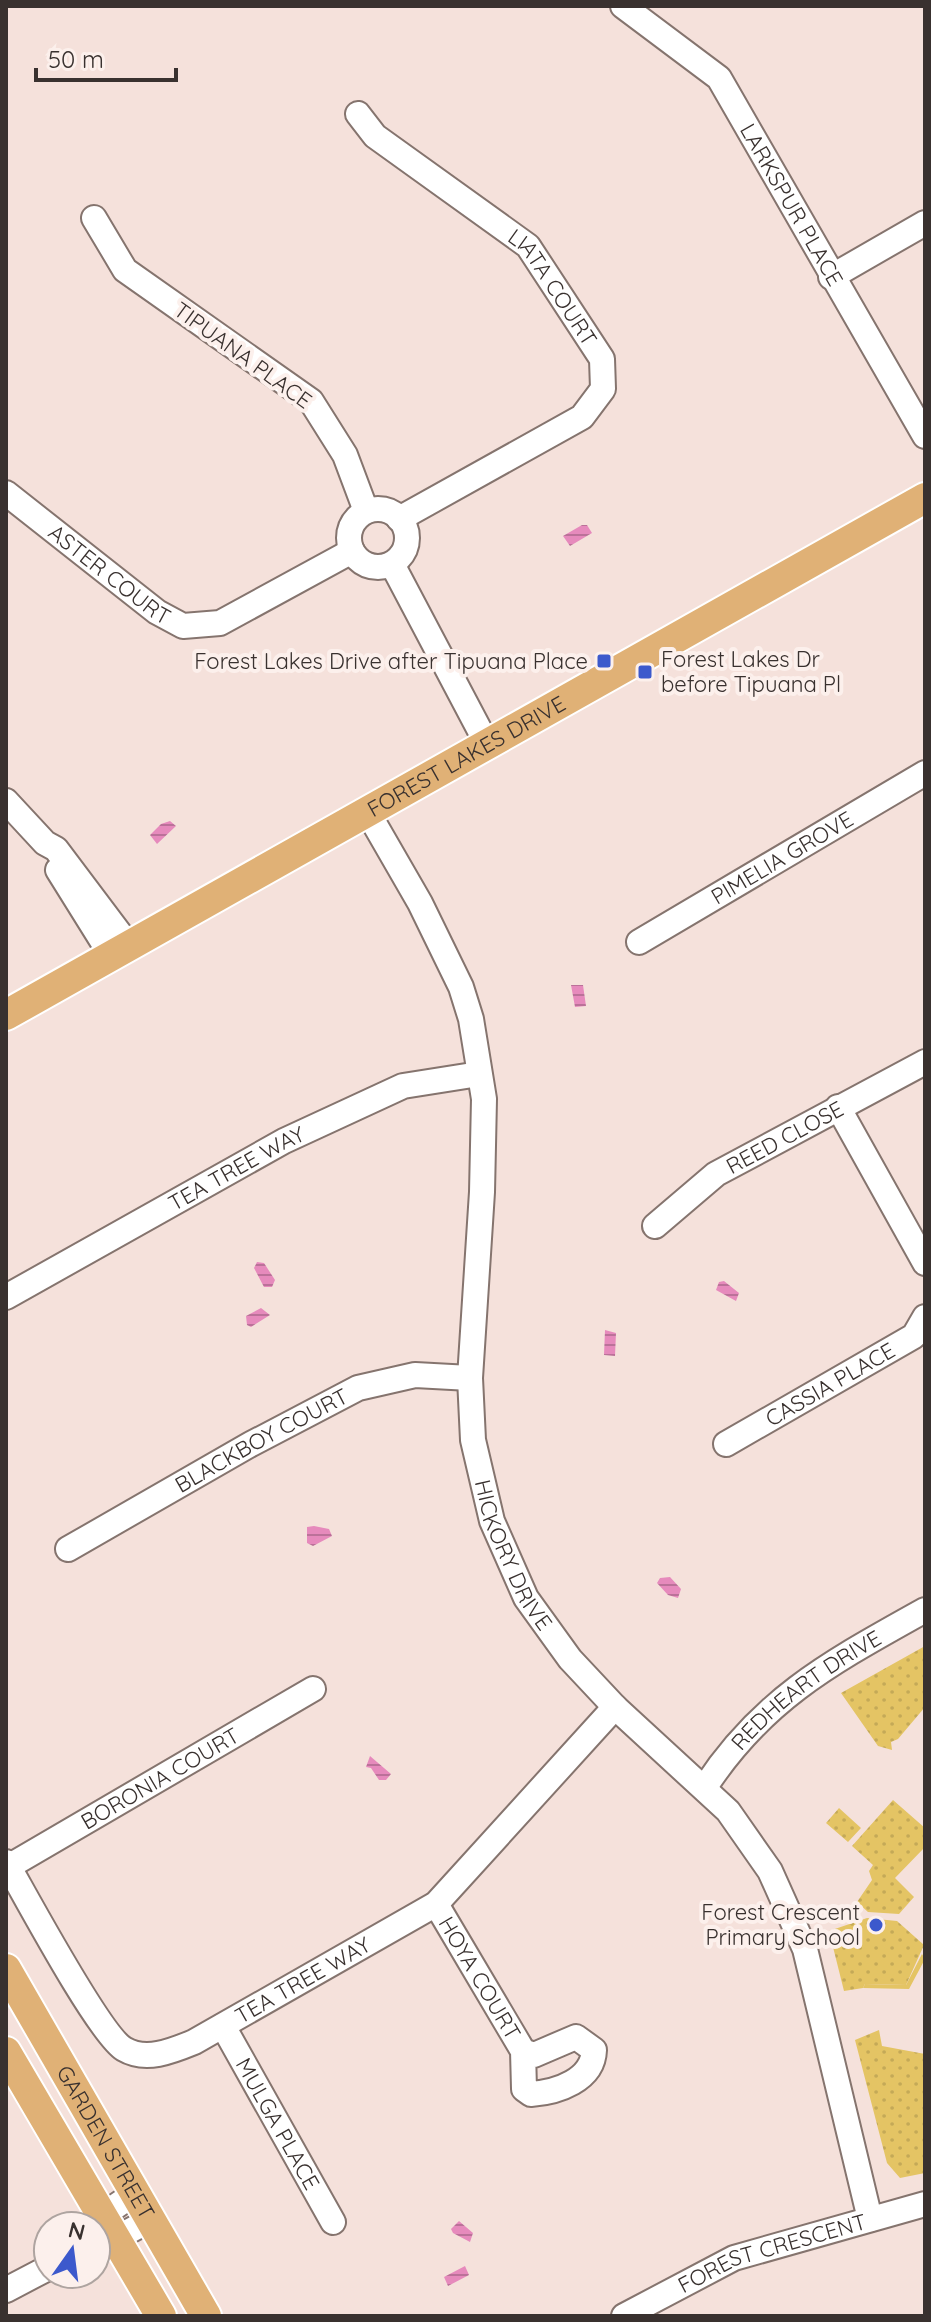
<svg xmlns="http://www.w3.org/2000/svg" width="931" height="2322" viewBox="0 0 931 2322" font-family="Quicksand,sans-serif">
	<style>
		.grass { fill: url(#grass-dots) }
		.garden { fill: #e4c464 }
		.water { fill: url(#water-rules) }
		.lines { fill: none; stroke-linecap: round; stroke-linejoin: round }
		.minor-casing { stroke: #85746e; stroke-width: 28 }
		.major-casing { stroke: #fff; stroke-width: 34 }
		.minor { stroke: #fff; stroke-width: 24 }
		.major { stroke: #e0b176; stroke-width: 30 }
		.poi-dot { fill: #3c59cc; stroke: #fcf0ec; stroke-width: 3 }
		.labels { text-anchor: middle; stroke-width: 8; stroke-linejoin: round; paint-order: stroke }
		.street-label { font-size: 22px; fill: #39312f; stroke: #fcf0ec }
		.poi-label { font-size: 22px; fill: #39312f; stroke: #fcf0ec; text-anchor: end }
	</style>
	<defs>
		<pattern id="grass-dots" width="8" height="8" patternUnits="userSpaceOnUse" patternTransform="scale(2)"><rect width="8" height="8" fill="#e4c464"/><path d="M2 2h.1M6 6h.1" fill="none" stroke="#c4a957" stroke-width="1.8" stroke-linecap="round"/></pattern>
		<pattern id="water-rules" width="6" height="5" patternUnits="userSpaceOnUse" patternTransform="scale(2)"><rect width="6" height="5" fill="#e68abc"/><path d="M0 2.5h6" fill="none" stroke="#bb7199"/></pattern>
	</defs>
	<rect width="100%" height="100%" fill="#f5e1db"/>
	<path class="grass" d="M925,1646v61l-27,32 -7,3 1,8 -14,-4 -37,-53z
		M893,1800l32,28v19l-30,31 19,19 -15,17 -31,-2 -11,-10 15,-22 -3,-9 4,-6 -21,-19z
		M839,1808l22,20 -13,14 -22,-19z
		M867,1918l30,3 27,24 -18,40 -41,-1 -2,4 -19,3 -15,-60z
		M879,2030l3,16 43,8v119l-25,5 -13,-15 -32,-123z"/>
	<path class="garden" d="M922,1954l3,5 -16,30 -46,-1 2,-4 41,1z"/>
	<path class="water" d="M582,525h5l5,8 -22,13 -7,-10z
		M170,821l6,5 -19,18 -7,-9 11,-11z
		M571,985h12l3,21 -11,1z
		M257,1262l7,1 11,17 -3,7h-8l-10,-19z
		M724,1281l15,12 -3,8 -20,-11 3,-8z
		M261,1308l9,7 -19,12 -4,-2 -1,-9z
		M605,1330l11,3 -1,23 -11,-1z
		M314,1526l15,3 3,7 -19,10 -6,-3v-16z
		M670,1577l11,12 -3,9 -10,-3 -11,-12 3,-5z
		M370,1756l21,18 -5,6h-7l-8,-12 -5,-1z
		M459,2221l14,12 -3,9 -17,-9 -2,-4z
		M465,2266l4,9 -21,11 -4,-9z"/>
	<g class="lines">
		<g class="minor-casing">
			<g id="minor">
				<path id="s1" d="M623,6l96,72 206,358"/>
				<path id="s2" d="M358,114l17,22 153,110 74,113 1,30 -21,28 -183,102"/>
				<path d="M94,218l31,52 186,131 34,54 21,56"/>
				<path d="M831,277l94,-54"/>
				<path id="s3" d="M6,493l151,119 26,14 37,-3 132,-72"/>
				<circle cx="378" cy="538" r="29"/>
				<path d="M392,564l95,180"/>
				<path d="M6,801l39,42 11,6 73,97"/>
				<path id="s4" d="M367,811l53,92 41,84 10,32 13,80 -2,93 -12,186 3,62 19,81 34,77 44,61 45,48 113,104 42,60 35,78 65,270"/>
				<path d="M58,870l53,85"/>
				<path id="s5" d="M639,942l286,-169"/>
				<path d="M838,1107l87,156"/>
				<path id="s6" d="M655,1226l61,-52 209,-112"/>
				<path id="s7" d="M6,1297l278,-156 119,-55 76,-12"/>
				<path id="s8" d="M726,1444l188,-108 11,-19"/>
				<path id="s9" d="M68,1549l183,-105 107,-56 57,-13 55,3"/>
				<path id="s10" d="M705,1787c59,-90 129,-126 220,-177"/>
				<path id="s11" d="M6,1862c19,33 93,172 118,187 22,13 48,2 70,-7l242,-138 179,-197"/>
				<path id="s12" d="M8,1867l305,-178"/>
				<path id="s13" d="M436,1904l87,147 1,38 7,5c27,-2 62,-14 63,-44l-18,-13 -42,18 -11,-4"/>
				<path id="s14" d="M223,2026l110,196"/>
				<path d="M87,2226l48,-33"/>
				<path d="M96,2249l54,-29"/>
				<path d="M6,2290l42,-22"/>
				<path id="s15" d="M624,2316l110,-58 191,-54"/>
			</g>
		</g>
		<g class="major-casing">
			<g id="major">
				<path id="s16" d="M6,1015l919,-517"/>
				<path id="s17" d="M6,1969l200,347"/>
				<path d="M6,2052l155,264"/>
			</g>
		</g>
		<use href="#minor" class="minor"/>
		<use href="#major" class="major"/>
	</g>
	<g class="poi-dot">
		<rect x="596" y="653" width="16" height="16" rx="4"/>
		<rect x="637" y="664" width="16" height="16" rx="4"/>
		<circle cx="876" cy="1925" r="8"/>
	</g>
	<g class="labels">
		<g class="street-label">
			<text dy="8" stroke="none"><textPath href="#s1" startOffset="266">LARKSPUR PLACE</textPath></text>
			<text dy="8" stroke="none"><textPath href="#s2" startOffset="264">LIATA COURT</textPath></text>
			<text transform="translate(243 355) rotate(36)" y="8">TIPUANA PLACE</text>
			<text dy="8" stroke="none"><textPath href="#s3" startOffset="132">ASTER COURT</textPath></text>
			<text dy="8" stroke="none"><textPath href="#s16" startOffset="528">FOREST LAKES DRIVE</textPath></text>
			<text dy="8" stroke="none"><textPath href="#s5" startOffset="166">PIMELIA GROVE</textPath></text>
			<text dy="8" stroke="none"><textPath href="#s6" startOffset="158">REED CLOSE</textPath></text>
			<text dy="8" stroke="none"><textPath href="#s7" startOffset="264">TEA TREE WAY</textPath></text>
			<text dy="8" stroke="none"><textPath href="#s8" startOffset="120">CASSIA PLACE</textPath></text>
			<text dy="8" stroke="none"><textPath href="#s9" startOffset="222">BLACKBOY COURT</textPath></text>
			<text dy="8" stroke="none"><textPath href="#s4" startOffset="778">HICKORY DRIVE</textPath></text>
			<text dy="8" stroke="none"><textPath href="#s10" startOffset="142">REDHEART DRIVE</textPath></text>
			<text dy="8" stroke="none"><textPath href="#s12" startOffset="176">BORONIA COURT</textPath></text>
			<text dy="8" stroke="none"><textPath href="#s13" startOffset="86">HOYA COURT</textPath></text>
			<text dy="8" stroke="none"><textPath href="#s11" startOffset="420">TEA TREE WAY</textPath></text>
			<text dy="8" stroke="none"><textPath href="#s14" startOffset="112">MULGA PLACE</textPath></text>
			<text dy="8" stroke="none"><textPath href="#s17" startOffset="200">GARDEN STREET</textPath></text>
			<text dy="8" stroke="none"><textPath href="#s15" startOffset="162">FOREST CRESCENT</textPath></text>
		</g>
		<g class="poi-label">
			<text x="661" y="667" text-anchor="start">Forest Lakes Dr<tspan x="661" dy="25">before Tipuana Pl</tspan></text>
			<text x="588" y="669">Forest Lakes Drive after Tipuana Place</text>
			<text x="860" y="1920">Forest Crescent<tspan x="860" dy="25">Primary School</tspan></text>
		</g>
	</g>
	<rect width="931" height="2322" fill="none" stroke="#39312f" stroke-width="16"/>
	<g transform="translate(72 2250) rotate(14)"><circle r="38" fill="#fcf0ec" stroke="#aea4a0" stroke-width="2"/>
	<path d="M0-6L14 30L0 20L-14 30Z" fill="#3c59cc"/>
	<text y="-12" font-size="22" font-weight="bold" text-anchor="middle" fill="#39312f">N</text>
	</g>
	<path d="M36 68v12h140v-12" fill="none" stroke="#39312f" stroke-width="4"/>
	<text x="48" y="68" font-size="24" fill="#39312f" stroke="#fcf0ec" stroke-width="6" paint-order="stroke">50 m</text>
</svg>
